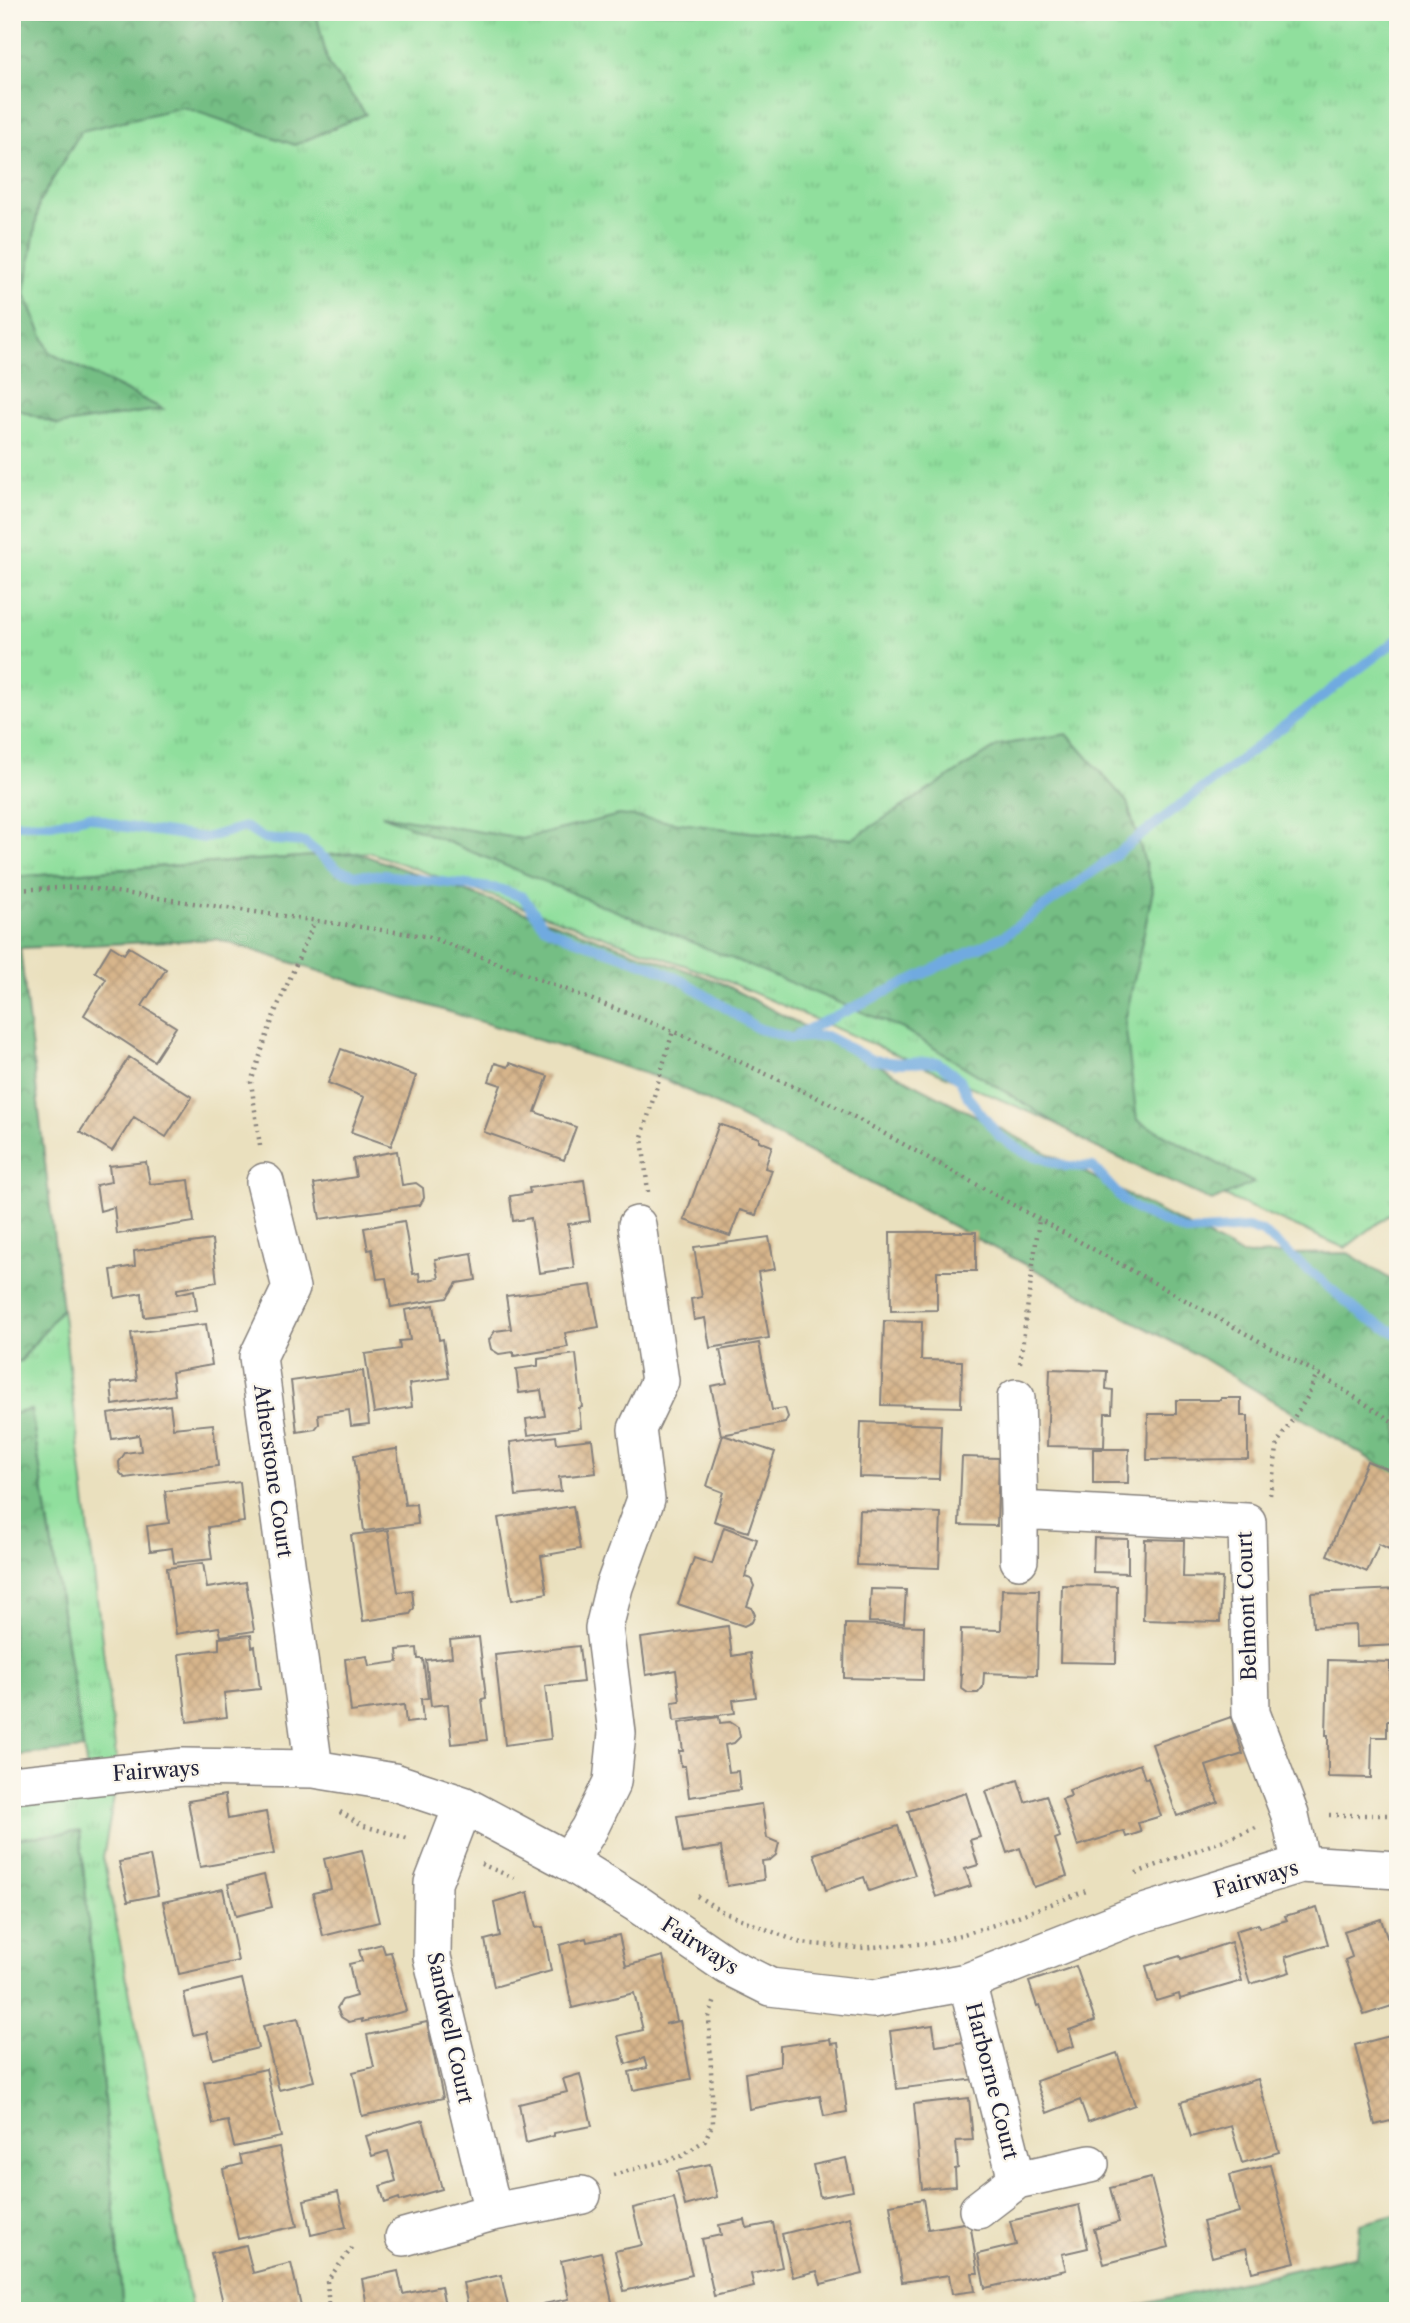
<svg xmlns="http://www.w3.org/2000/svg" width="1410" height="2323" viewBox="0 0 1410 2323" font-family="'Libre Caslon Text',serif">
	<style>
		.grass { fill: url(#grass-tufts); stroke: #59806c; stroke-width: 2 }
		.forest { fill: url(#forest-crowns); stroke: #4b7060; stroke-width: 2 }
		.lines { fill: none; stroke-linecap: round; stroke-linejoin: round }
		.stream { stroke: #70aae0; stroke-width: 10 }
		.building { fill: url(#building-cross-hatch) }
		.street-casing { stroke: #86817c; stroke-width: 40 }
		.path { stroke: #86817c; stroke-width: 4.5; stroke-dasharray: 2 5; stroke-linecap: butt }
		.street { stroke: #fff; stroke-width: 37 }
		.labels { text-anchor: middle; stroke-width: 5; stroke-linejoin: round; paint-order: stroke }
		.street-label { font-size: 21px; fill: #22223b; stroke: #fbf7ec }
	</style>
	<defs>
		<pattern id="grass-tufts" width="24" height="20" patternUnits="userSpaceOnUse" patternTransform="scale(1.75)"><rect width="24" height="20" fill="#90df9d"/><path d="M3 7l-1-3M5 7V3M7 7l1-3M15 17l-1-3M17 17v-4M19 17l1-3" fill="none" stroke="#7cbf88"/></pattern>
		<pattern id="forest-crowns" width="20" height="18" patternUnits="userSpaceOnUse" patternTransform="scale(1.75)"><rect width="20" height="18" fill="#74be84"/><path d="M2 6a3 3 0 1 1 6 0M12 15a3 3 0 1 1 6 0" fill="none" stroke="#5f9a6d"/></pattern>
		<pattern id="building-cross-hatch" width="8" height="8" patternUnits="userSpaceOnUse" patternTransform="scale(1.75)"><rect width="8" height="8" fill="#d7b58b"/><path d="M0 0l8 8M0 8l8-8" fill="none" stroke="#b89b79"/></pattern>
	</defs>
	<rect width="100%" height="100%" fill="#fbf7ec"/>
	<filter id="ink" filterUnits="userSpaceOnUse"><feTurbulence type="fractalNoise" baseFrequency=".0143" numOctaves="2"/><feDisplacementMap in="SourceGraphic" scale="14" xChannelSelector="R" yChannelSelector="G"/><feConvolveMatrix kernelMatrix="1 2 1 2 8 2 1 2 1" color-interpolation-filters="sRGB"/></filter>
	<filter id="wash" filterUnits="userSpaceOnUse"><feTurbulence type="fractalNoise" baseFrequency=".00686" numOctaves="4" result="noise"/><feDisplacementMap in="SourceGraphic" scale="28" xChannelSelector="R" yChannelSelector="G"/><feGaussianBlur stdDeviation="1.57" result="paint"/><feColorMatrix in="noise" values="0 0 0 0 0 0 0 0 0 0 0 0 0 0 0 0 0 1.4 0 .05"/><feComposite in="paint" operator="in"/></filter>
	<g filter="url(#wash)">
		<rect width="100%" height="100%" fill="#eae0be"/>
		<path class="grass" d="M12,12h1386v1196l-53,40 -628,-271 -348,-125 -357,25z
			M62,1308l56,466 -15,83 89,454h-69l-43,-479 -68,7v-54l76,-8 -57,-367 -19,4v-52l9,-1z"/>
		<path class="forest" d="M12,12h304l12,52 38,50 -71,31 -112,-38 -102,24 -42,72 -14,91 25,59 113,56 -105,16 -46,-18z
			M1067,734l60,68 26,88 -28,132 12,98 117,63 -42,18 -119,-55 -190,-117 -521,-214 140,24 97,-24 131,17 102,7 147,-94z
			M358,853l361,129 524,273 105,-2 50,31v192l-199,-120 -311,-164 -219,-111 -452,-142 -197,9 42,360 -42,53 -8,1v-485z
			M31,1410l52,339 -71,7v-342z
			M80,1831l43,480h-111v-472z
			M1398,2214v97h-284l243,-56 3,-31z"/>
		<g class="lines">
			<path class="stream" d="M12,824h39l38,-8 31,10 85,12 40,-11 19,12 40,3 35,28 17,5h28l115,14 24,8 21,29 24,11 86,30 34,17 69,44 33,10 36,-2 46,24 27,3 38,-1 23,17 8,18 31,39 24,16 42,14 28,1 31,34 16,11 47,20 60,-4 14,3 105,87 32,16
				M798,1034l207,-99 93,-67 300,-229"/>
		</g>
		<g id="blocks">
			<path class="building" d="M111,946l13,8 5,-7 37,22 -24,37 34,21 -22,34 -70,-46 22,-36 -11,-7z
				M341,1049l75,27 -25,70 -40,-14 13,-35 -36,-14z
				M129,1057l63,40 -26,40 -32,-20 -22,34 -32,-19z
				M495,1063l13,4 2,-4 38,13 -13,36 41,15 -12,33 -80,-28 17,-47 -12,-4z
				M719,1124l40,14v3l13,5 -7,22 7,2 -16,45 -16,-5 -10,26 -46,-16z
				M397,1151l5,34 14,-2 7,5 1,10 -4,7 -100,14 -6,-35 42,-7 -3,-18z
				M146,1162l4,22 39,-4 5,42 -77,12 -3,-27 -14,4 -4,-26 15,-3 -2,-16z
				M584,1180l6,41 -22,3 6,44 -35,5 -8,-55 -18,3 -3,-25 20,-3 -1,-5z
				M404,1221l9,53 6,-1 1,8 19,-3 -4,-19 37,-6 4,27 -19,3 -10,15 -56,9 -5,-29 -9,1 -5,-30 -4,1 -4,-22z
				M890,1232h86v39h-39v39l-46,1z
				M769,1237l6,32 -17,3 11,66 -59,10 -5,-30 -11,2 -3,-21 11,-2 -8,-50z
				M212,1240l5,42 -40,7v5l17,-4 3,20 -53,7 -2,-24 -27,5 -4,-28 24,-4 -1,-15z
				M591,1285l8,42 -34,6 3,14 -54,9 -1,-4 -14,2 -8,-5 -2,-9 6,-9 16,-2 -5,-33z
				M434,1305l5,35 4,-1 6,39 -40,6 3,23 -38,6 -9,-59 35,-5 -1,-8 11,-1 -5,-30z
				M884,1321l38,1 -1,38 41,1 -1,46 -80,-2z
				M206,1324l6,41 -40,7 3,23 -62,10 -2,-22 26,-3 -6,-47z
				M759,1343l13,67 13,-2 3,9 -3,6 -64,12 -10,-49 16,-3 -7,-33z
				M576,1354l6,53 -3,1 2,20 -53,7 -2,-16 19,-3 -4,-26 -22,3 -3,-24 22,-3v-7z
				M1050,1369l57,2 -1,18 7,1 -1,23h-7l-1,34 -57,-1z
				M363,1371l6,53 -18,2 -2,-16 -31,4 1,10 -4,5 -18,3 -6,-51z
				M1221,1398h20v18h7v43l-101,1 1,-46h28v-14h45z
				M170,1405l3,23 40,-4 5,42 -93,12 -5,-5 -1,-11 6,-9 16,-2 -2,-16 -27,4 -4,-25z
				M861,1422l80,3 -2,54 -80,-2z
				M723,1435l52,17 -27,80 -34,-11 9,-29 -16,-6z
				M556,1436l1,7 35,-4 4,34 -37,4 2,14 -45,5 -6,-54z
				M397,1449l8,56 11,-1 2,20 -54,7 -10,-76z
				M1093,1449h36l-1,34h-35z
				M962,1457l37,1 -2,68 -38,-1z
				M1367,1461l31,12v22l-4,8 4,2v30l-7,15 -12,-6 -12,28 -40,-17z
				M240,1482l4,40 -36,5 4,32 -38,4 -2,-15 -22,3 -3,-25 22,-3 -4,-32z
				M573,1506l7,43 -39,7 6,37 -35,7 -14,-82z
				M859,1510l82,3 -2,55 -82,-3z
				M724,1527l33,12 -12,38 6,2 3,7 -7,20 5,2 3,7 -3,7 -8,4 -66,-22 16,-46 18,6z
				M388,1530l10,62 14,-2 2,18 -4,6 -47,7 -12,-86z
				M1094,1538l34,1v34l-35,-1z
				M1145,1539l39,1 -1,37 39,1 -2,44 -77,-2z
				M203,1563l4,25 39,-6 8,49 -33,5 -2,-9 -43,7 -9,-66z
				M1062,1585l55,1 -1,77 -56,-1z
				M871,1589l35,1 -2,33 -35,-1z
				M1002,1589l37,1 -2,85 -53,-2 -1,14 -5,6h-10l-7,-5 1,-14 -2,1 1,-46 40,1z
				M1398,1589v56l-41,2 -1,-22 -43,2 -2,-34z
				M845,1624l79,2 -1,54 -79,-2z
				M728,1626l4,30 18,-3 6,44 -23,3 2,13 -61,8 -2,-19 8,-1 -4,-31 -30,5 -5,-37z
				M251,1635l1,12 3,-1 5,43 -36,4 3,24 -40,5 -8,-68 40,-5v-11z
				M479,1637l7,61 -4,1 5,41 -35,4 -4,-40 -17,2 -5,-46 26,-3 -2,-17z
				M579,1646l4,36 -38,4 6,53 -46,6 -10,-90z
				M417,1648l1,11h5l5,39 -7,1 2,22 -17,2 -2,-18 -53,7 -6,-53 22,-3 2,10 29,-4 -1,-12z
				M1328,1660l62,2v35h8v24h-11v16h-15l-1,41 -43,-1v-42h-2z
				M719,1717l1,6 10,-1 8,5 2,10 -6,6 -9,2 4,27 9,-1 2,19 -51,7 -4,-31h-4l-2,-15h4l-4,-28z
				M1231,1717l12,37 -37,12 12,36 -41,14 -25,-72z
				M1140,1764l5,15 3,-1 13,38 -23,7 3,9 -15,5 -2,-6 -46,15 -16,-47 9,-3 -2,-6z
				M1018,1780l7,22 21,-7 14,42 -5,2 12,37 -33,11 -14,-39 -13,5 -21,-62z
				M966,1793l14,44 -10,3 8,25 -13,4 6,17 -35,11 -28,-86z
				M225,1795l3,24 38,-7 8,42 -74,13 -12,-66z
				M762,1804l5,34 12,5 -3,12 -6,5 -8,1 2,19 -37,6 -6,-39 -38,6 -6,-37z
				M898,1826l17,49 -46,16 -5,-14 -38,13 -12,-36z
				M362,1850l17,72 -56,14 -10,-43 18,-4 -7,-30z
				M150,1856l8,39 -30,6 -9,-39z
				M264,1875l8,32 -36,9 -8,-32z
				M223,1889l15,72 -59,13 -16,-72z
				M528,1892l8,36 7,-1 8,44 -57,16 -9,-47 15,-4 -6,-34z
				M1317,1907l11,37 -43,13 5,15 -40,12 -15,-53 23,-7 1,4 28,-8 -2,-4z
				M1381,1919l17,52v33l-34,11 -19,-55 7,-3 -8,-26z
				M619,1935l7,31 37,-10 14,65 -12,3 15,-3 11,58 -58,11 -4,-18 18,-4 -3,-10 -18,6 -8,-28 25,-6 -9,-37 -62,15 -12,-63 26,-7 1,4z
				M1231,1942l11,39 -62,18 -1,-5 -23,7 -10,-35 34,-10 1,3z
				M382,1944l3,9 6,-1 15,59 -44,11v-3l-13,3 -8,-5 -4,-9 5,-8 14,-4 -7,-32 13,-3 -3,-11z
				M1076,1966l19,55 -26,9 5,16 -18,6 -16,-47 -3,1 -8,-24z
				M242,1979l16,69 -45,11 -6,-27 -14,3 -9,-42z
				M298,2018l16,63 -35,9 -16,-64z
				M427,2022l16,76 -81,18 -9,-44 21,-5 -7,-32z
				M933,2025l3,21 35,-5 5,38 -79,10 -7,-58z
				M1390,2036l8,31v52l-23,6 -20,-80z
				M830,2039l1,5 7,-1 9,69 -23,4 -4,-20 -71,13 -4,-36 35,-7v-20z
				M1117,2053l18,52 -47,17 -8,-22 -33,13 -11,-32z
				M266,2069l15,68 -47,10 -6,-26 -15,3 -9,-42z
				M580,2074l12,52 -38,7v3l-28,7 -7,-39 48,-12 -4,-13z
				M1258,2079l21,73 -37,11 -11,-37 -40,11 -10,-35z
				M969,2098l4,42 -17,1 2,27 -3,1 1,17 -34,3 -8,-85z
				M423,2120l19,69 -42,12 -1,-3 -14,5 -5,-17 16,-5 -8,-30 -16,5 -6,-20z
				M279,2147l18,79 -59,13 -15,-70 19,-5 -2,-9z
				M846,2158l7,33 -33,6 -7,-32z
				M710,2164l7,33 -32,9 -8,-35z
				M1270,2165l25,97 -43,10 -6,-24 -34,9 -9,-35 36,-10 -9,-37z
				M1151,2178l18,69 -65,17 -10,-35 25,-7 -9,-34z
				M338,2192l8,35 -35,8 -7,-35z
				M674,2198l18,77 -68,16 -9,-40 27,-6 -9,-37z
				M923,2199l5,30 42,-7 8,51h-6l3,18 -23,3 -3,-19 -47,7 -12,-77z
				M1079,2205l9,43 -26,6 4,16 -81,18 -7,-34 38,-9 -6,-24z
				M850,2217l13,57 -42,10 -4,-13 -24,6 -11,-43z
				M745,2220l2,8 26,-5 9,44 -31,7 3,13 -40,9 -12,-57 19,-4 -2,-10z
				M246,2245l7,28 38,-10 11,48h-77l-14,-58z
				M601,2252l13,59h-69l-2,-7 26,-5 -8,-38z
				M398,2271l5,23 38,-8 5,25h-78l-6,-32z
				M501,2275l8,36h-40l-6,-28z"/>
		</g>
	</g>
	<g filter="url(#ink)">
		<use href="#blocks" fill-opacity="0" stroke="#86817c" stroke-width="2"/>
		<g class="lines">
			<g class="street-casing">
				<path id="street" d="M265,1182l26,106 -33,69 56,412
					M1016,1398l3,112
					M1019,1560v-50l228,12 4,191 39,102 11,49
					M12,1785l171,-18 131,2 80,13 69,23 105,56 68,42 92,63 42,21 103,12 94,-17 164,-65 170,-53 97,6
					M568,1861l21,-32 23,-47 5,-49 -13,-105 10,-41 32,-88 -9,-70 23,-48 -23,-156
					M967,1982l50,198 73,-16
					M978,2210l39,-30
					M493,2212l89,-17
					M404,2237l89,-25 -61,-255 1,-74 30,-78"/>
			</g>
			<path class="path" d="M12,890l69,-3 349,50 243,94 156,72 488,270 81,52
				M260,1146l-9,-64 24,-70 40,-91
				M648,1192l-6,-55 31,-106
				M1020,1363l19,-143
				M1270,1495l8,-53 30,-46 9,-23
				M340,1812l24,14 46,13
				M1329,1815h69
				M481,1864l33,14
				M1136,1873l120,-45
				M697,1896l26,16 78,31 57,5 75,-5 61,-18 95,-35
				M613,2175l69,-19 23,-16 8,-17 -4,-106 6,-17
				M329,2311l-2,-30 25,-33"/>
			<use href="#street" class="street"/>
		</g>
	</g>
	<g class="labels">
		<g class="street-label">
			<text transform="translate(273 1471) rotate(82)" y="7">Atherstone Court</text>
			<text transform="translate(1247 1606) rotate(-92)" y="7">Belmont Court</text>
			<text transform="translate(156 1771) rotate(-4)" y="7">Fairways</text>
			<text transform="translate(1256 1879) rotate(-16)" y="7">Fairways</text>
			<text transform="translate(700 1946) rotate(33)" y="7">Fairways</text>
			<text transform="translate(450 2028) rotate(78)" y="7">Sandwell Court</text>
			<text transform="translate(992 2081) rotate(76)" y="7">Harborne Court</text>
		</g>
	</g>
	<rect width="1410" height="2323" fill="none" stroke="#fbf7ec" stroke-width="42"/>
</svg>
